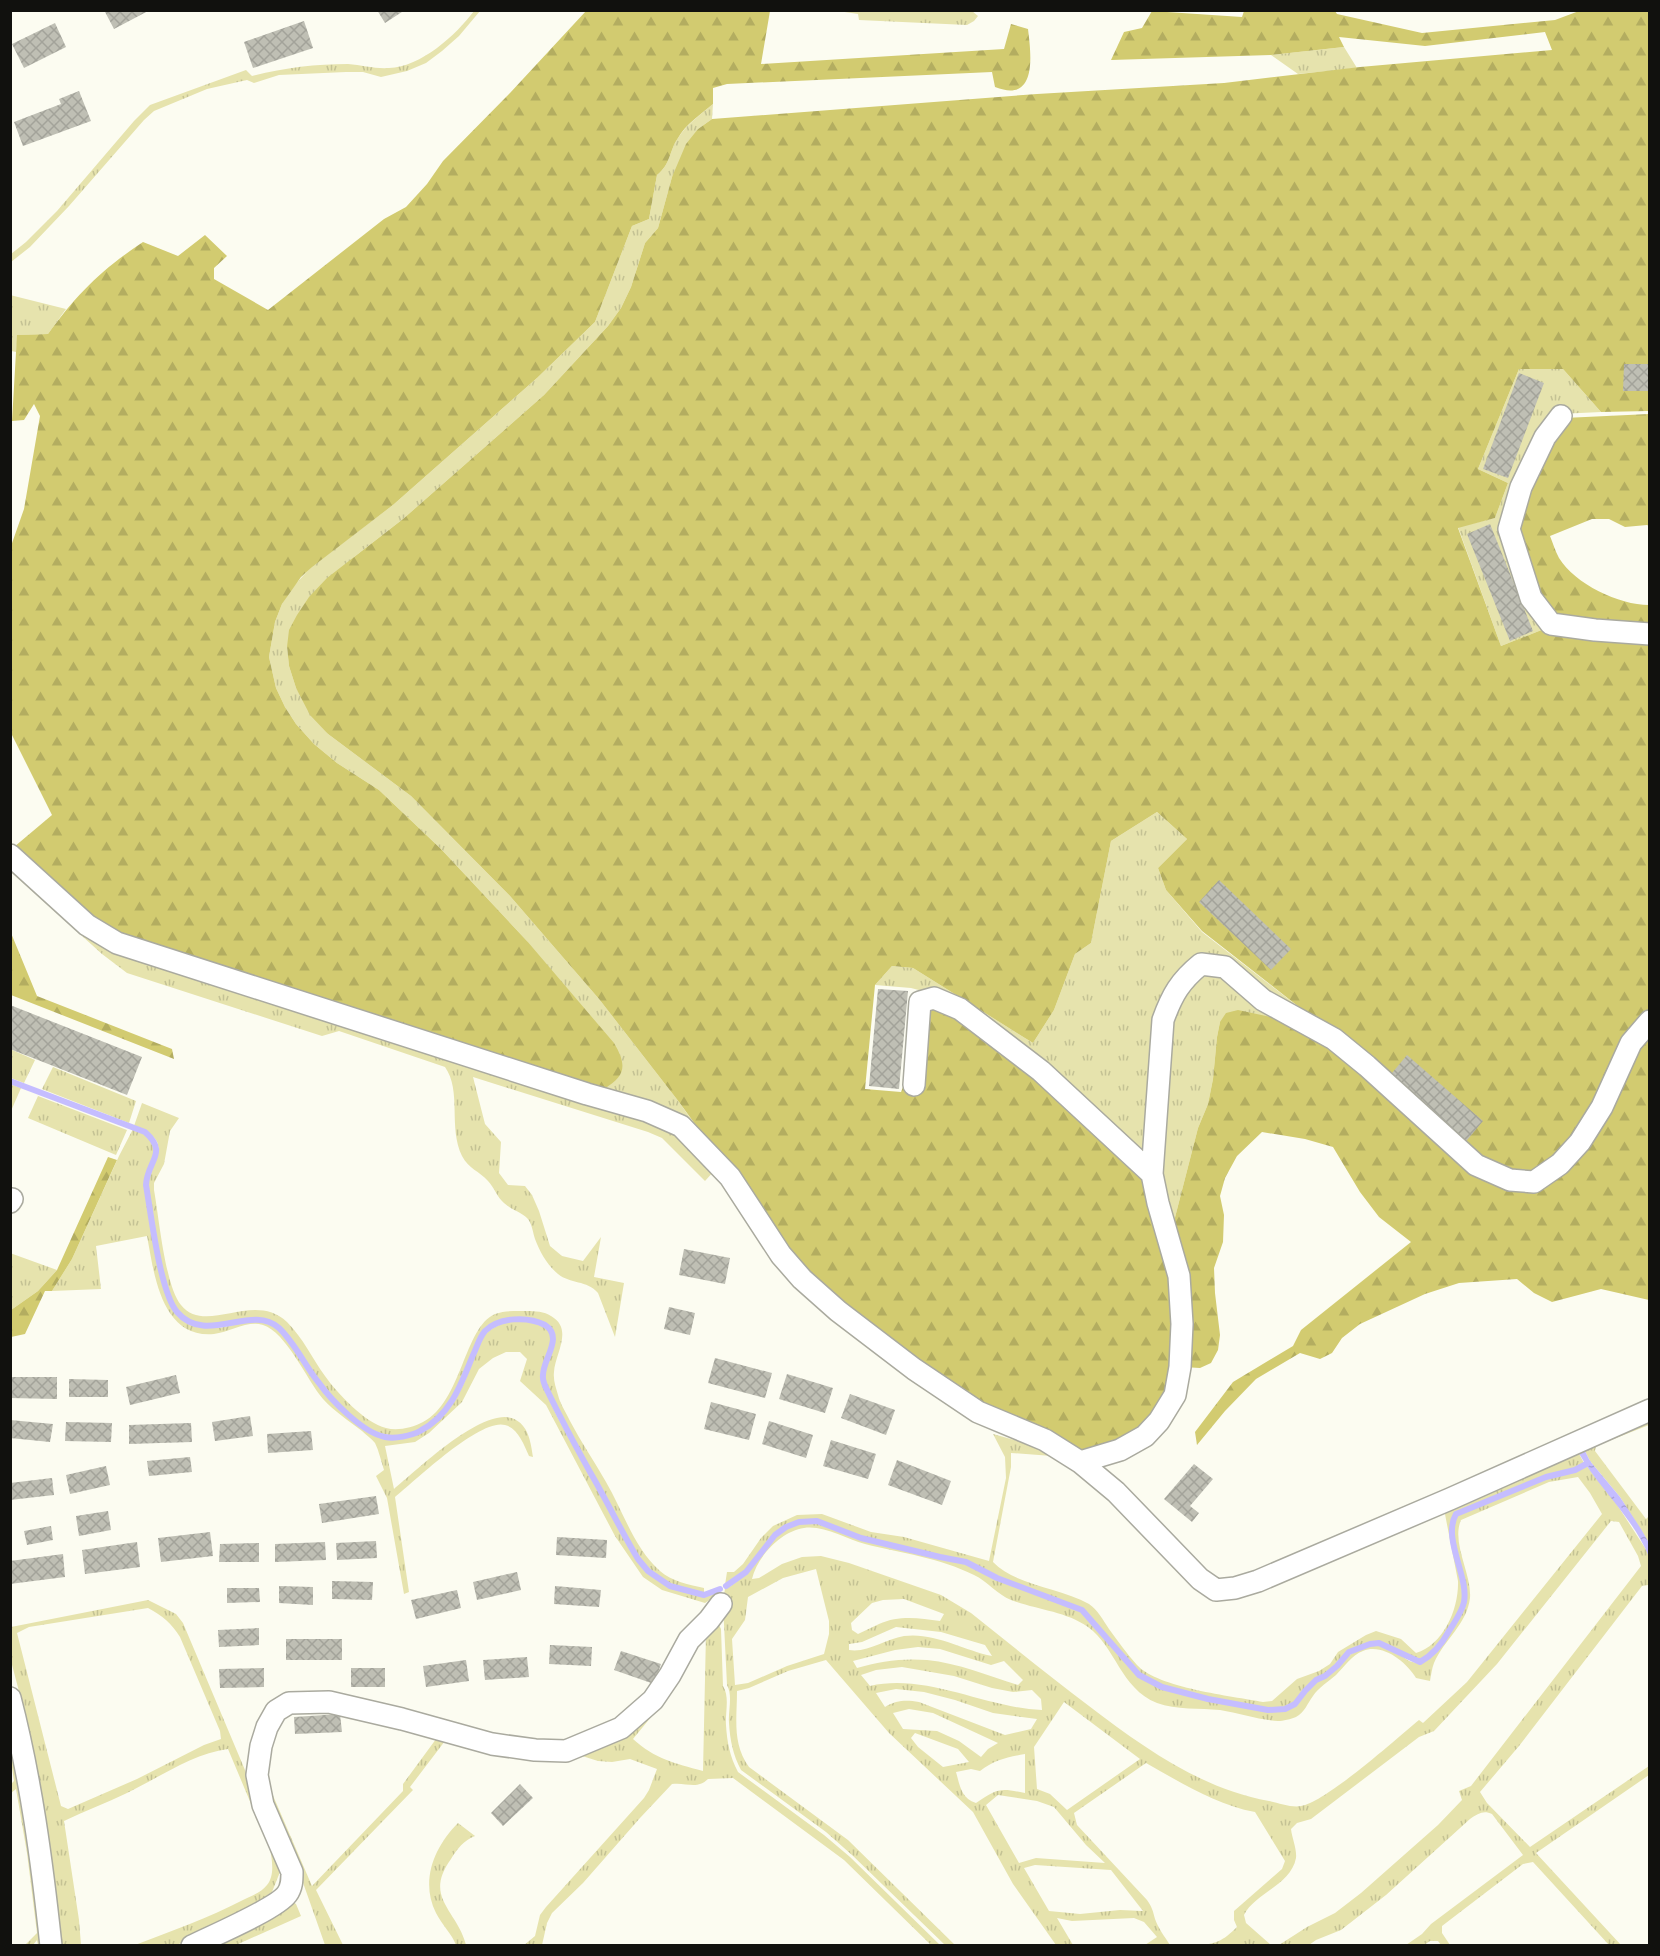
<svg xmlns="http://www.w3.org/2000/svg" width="1660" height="1956" viewBox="0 0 1660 1956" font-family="Poppins,sans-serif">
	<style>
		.grass { fill: url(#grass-tufts); fill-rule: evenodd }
		.forest { fill: url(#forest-firs) }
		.water { fill: url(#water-ripples) }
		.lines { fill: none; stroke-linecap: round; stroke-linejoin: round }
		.stream { stroke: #c5bdff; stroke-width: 6 }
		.building { fill: url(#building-cross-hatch) }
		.minor-casing { stroke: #aaaa9f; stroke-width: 24 }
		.minor { stroke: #fff; stroke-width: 21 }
	</style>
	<defs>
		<pattern id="grass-tufts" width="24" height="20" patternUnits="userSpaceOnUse" patternTransform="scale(1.5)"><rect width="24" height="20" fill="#e6e3ad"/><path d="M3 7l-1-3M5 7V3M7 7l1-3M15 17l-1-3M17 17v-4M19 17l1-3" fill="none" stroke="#c4c294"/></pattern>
		<pattern id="forest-firs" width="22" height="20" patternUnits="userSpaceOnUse" patternTransform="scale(1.5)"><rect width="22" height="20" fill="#d2cb70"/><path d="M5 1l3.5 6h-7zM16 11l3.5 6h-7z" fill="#b3ad60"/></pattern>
		<pattern id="water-ripples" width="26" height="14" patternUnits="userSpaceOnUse" patternTransform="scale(1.5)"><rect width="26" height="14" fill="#c5bdff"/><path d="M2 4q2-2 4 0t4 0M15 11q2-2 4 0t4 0" fill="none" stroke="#a8a1d9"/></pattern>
		<pattern id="building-cross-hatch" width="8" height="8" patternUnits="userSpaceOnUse" patternTransform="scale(1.5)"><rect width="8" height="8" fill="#bfbfb4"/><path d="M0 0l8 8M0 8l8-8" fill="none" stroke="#a3a39a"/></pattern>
	</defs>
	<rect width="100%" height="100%" fill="#fcfcf1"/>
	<path class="grass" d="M912,10l60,1 6,5 -4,5 -7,4 -108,-5 -1,-6 -20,-3z
		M474,11h6l-21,25 -17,15 -16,12 -19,8 -26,6 -18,-5h-17l-67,3 -25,8 -7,-3 -40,9 -53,22 -10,9 -75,86 -39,41 -19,15v-8l15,-12 31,-31 77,-90 16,-16 96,-35 6,6c31,-8 64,-12 96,-12 14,1 27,5 41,4 32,-1 67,-33 85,-57z
		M1344,47l13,21 -59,6 -27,-19z
		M713,104l-1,15 -14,10 -26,48 -14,51 -13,15 -14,44 -10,21 -13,18 -64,69 -141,124 -49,38 -67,90 2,19 7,22 32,46 83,62 99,100 89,103 80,103 23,33 -98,-46 -77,-148 -86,-92 -62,-59 -42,-27 -23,-19 -18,-20 -11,-17 -9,-19 -7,-31 6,-35 7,-18 10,-16 20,-22 81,-61 144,-127 58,-56 37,-96 17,-7 8,-44c14,-11 12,-24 21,-37 9,-14 22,-23 35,-34z
		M10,295l56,14 -18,25 -30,1 -2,17 -5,-1z
		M1519,369h44l38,43 -42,2 -16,21 6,192 -48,19 -43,-119 37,-9 13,-35 -30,-14z
		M1157,812l30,27 -29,29 8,22 36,42 134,104 -136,-75 -32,36 -19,172 -215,-175 -23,-6 -36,-3 17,-19 21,2 120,75 21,-33 21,-56 16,-11 20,-102z
		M10,864l623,250 44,22 38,34 -10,11 -43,-43 -14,-6 -175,-55 12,47 16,18 -2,31 9,12 17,1 7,9 7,16 11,35 12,10 21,5 18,-24 -7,40 30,6 -9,54 -17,-44c-11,-13 -28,-9 -40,-19 -11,-9 -18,-22 -23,-35 -2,-6 -3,-16 -8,-21 -6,-6 -17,-9 -23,-15 -7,-6 -10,-16 -16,-22 -9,-10 -19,-12 -26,-25 -14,-29 0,-65 -17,-89l-106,-36 -17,5 -195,-63 -25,-19 -91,-82z
		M1202,967l21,3 81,54 -84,-2 -3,15 -4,42 -5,25 -10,24 -27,105 -10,-30 6,-183z
		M10,1049l25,11 -11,23 -13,-5z
		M53,1067l83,34 -7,22 -87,-34z
		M10,1084l11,4 -10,23h-1z
		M38,1096l89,34 -11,25 -88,-37z
		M142,1103l37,15 -9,13 -6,33 -10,19v7c5,27 11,96 27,115 25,31 72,-15 106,17 16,16 25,36 38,54 12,17 40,47 61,52 11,3 26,0 37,-6 39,-20 41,-95 72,-108 8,-3 16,-3 24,-3 10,0 23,-1 32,5 23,13 4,38 3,56 -1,8 2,16 4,23 2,9 8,17 12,26 11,21 24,40 36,61 17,29 28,66 54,89 11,10 30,14 44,17v5c-43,-11 -52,-14 -76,-53l-64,-117 -19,-41c-3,-17 14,-33 9,-47 -8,-24 -58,-21 -71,-4 -7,8 -9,19 -13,29 -14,33 -30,70 -70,75 -37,5 -74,-43 -93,-71 -9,-13 -17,-30 -30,-39 -29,-21 -70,18 -99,-13 -16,-18 -26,-100 -30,-127 1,-28 30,-42 -14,-59z
		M133,1129c39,15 13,29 12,56 4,27 15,115 33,131 13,12 34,14 51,10 16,-4 33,-10 48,2 19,17 33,49 51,70 14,15 34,33 54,40 26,9 60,-16 72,-36 12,-19 19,-42 27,-63 12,-17 49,-28 66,-10 14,15 -11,37 -4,56 12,31 29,58 45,86 17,30 32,60 49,89l10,12 22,15 36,10 14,-6 -1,3 -13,9 -43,-13 -19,-13 -28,-41 -69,-131 -26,-24 7,-22 -7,-7h-14l-13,6 -14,11 -17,33 -33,31 -14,9 -30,4 9,43c22,-18 93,-87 122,-69 13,7 15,24 17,37l-4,-1c-5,-11 -11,-28 -24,-31 -25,-7 -90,56 -110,72l14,95 -5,2 -17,-96 -11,-22 8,-6c-3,-9 -5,-19 -9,-27 -3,-4 -9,-8 -13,-12 -13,-10 -28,-20 -39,-32 -16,-19 -37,-67 -60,-74 -15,-5 -33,7 -49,9 -53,5 -60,-61 -67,-98l-51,10 5,43 -49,2 20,-32 47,-103z
		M10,1253l47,17 -19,21 -27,19z
		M1649,1417v8l-53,21 -1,5 51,68 3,-3v27l-29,-46 -30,-36 -6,-12 -6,3 6,11 -9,6 -29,7 -91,37c-15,24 10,61 7,87 -1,10 -9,21 -14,30 -7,12 -15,23 -28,30l-9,-2 -14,-9 -18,-7h-9l-21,9 -13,14 -12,10 -9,3 -12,12 -9,12 -10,5 -16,1 -60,-10 -45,-12 -23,-13 -57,-64 -86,-32 -31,-16 -104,-25 -45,-17 -19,1 -13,6 -11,8 -29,37 -20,14 2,-13h7l9,-8 18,-26 12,-12 24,-11 25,-1 49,18 33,5 85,24 17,-83 -1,-21 -12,-23 61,17 -2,5 -41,-3v14l-18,95c23,24 66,25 96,42 9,6 14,16 20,25 9,12 18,25 28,36 21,23 95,31 126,37l9,-1 25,-22 22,-8 11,-7 8,-12 28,-17 10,-4 25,8 15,14c28,-8 43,-45 42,-72l-14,-72z
		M1586,1465l28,35 33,51 2,6v31l-1,-3 -6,1 -123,160 -39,46 7,11 43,44 119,-81v9l-113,78 85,92h-12l-76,-83 -10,2 -81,62v7l8,12h-9l-3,-4h-8l-6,4h-18l16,-11 9,-10 92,-69 -31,-41c-9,-4 -14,0 -22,5l-84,76 -45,35 -25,10 -7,5h-30l28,-18 28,-14 26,-20 77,-68 24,-25 -3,-9 12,-5 170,-220 -3,-10 -19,-34 -8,-1 -114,143 -63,67 -15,6 -108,82 -14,4 -6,6c1,9 6,20 5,29 -5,27 -41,35 -52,57l2,8 25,22h-77c21,0 29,-4 43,-18l-3,-7v-9l48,-42 3,-8 -30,-49c-39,-7 -75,-30 -109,-49l-72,50 3,12 70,75c5,7 6,11 8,19 3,9 10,18 15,26h-25l12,-8 -13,-15 -10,-4 -62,3 -15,-3 16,27h-17l-43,-61 -40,-72 -84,-79 -63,-73 -38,11 -39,17 -12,3c0,28 -5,52 12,76l99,73 107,105h-10l-93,-90 -26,-23 -85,-62c-8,-15 -11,-30 -12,-47 -1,-12 4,-27 -2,-38l-4,-81 2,-16 6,-2 16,-13 29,-37 11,-8 12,-5 17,-1 45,17 104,25 31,15 85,33 57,64 24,13 45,12 61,11 17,-1 11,-6 10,-13 11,-11 9,-3 12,-11 13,-13 19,-9h9l16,6 14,10 11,3c15,-8 23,-20 31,-33 5,-9 13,-20 14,-30 4,-24 -21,-64 -7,-86l89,-36 29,-7zM1578,1477l12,16 12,21 -135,168 -44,41 -4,-3c-23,19 -93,82 -118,86 -9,2 -22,-3 -32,-5 -68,-12 -126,-54 -180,-95 -40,-30 -79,-62 -118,-93l-30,-18 -92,-32 -28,-7 -19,1 -20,7 -23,14 -7,1c5,-22 29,-48 52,-51 20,-3 42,11 61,16 36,9 75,14 109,31 13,6 24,20 37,25 26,10 54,11 77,27 28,20 32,61 69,76 19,7 43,5 63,7 19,3 39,10 58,11 5,0 13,-2 18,-4 9,-5 11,-13 17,-21 5,-8 16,-15 23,-21 8,-8 16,-20 27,-24 20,-8 43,11 53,27l14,3c1,-6 2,-13 4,-18 10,-23 33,-39 36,-65 2,-24 -19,-55 -9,-78l88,-38zM816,1569l13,52v13l-5,20 -37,12 -39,17 -13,2 -3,-46 13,-19 3,-23 35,-19zM904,1599l40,15 -4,7c-21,-3 -41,-6 -61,3 -7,3 -14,7 -21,10l-6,-4 -1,-7 21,-20 11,-3zM896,1627l45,5 44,13 7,11c-29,-6 -58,-24 -88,-20 -19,3 -36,17 -55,14v-6l13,-2zM918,1647l22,2 51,16 13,-4 19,19 -5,5c-29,-9 -60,-22 -91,-25 -23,-2 -48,1 -70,8l-4,-7 42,-11zM902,1667l52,9 38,12 21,4 19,-2 9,9 1,11c-57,-2 -115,-37 -172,-24l-9,-11 15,-5zM896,1689l28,3 31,8 38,13 44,6 -6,10 -26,6 -86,-33c-13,-2 -22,-2 -34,5l-9,-14zM1064,1702l76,57 -73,51 -17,-16 -13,-5 -3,-42zM909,1709l24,4 65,30 -10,6 -7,8 -22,-16 -22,-10 -34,-2 -10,-16zM915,1733l43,16 11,13 -26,5 -25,-20 -7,-9zM1025,1754v39c-25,-5 -27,-5 -49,10 -15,-5 -16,-17 -20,-31l15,-3 9,2c14,-11 28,-14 45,-17zM998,1795l39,6 17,6 32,38 19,18 -69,-5 -17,5 -33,-58zM1035,1865l76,5 32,41 -23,-1 -40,4 -31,-3 -25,-43z
		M148,1600l28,14 7,9 78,185 18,53 1,11 -8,20 -17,12 -78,41h-42c37,-14 73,-27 108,-45 8,-4 19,-8 24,-15 8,-10 5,-25 3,-36l-42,-100c-34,4 -70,29 -101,44 -21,10 -42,18 -63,28l15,99 2,25h-21l-17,-120 -17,-107 -15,-57v-34zM148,1608c15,8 23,15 32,29l40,94 1,8 -17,6 -67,34 -69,30 -7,-3 -44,-173 12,-6z
		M712,1625h7l2,4 2,57c7,11 2,27 3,39 1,17 4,32 12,47l86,63 26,22 90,88h-9l-87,-85 -111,-82 -25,1c-11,11 -22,3 -36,5l-32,34 -57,65 -31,30 -5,10 -5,22 -19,1 12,-10 5,-21 6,-8 98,-109 5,-8 8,-21 -27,-10 -18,3 -14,-1 -19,-6 17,-7zM706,1633l-3,138c-29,-8 -48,-12 -70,-32l32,-39 26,-48z
		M10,1723l36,222h-8l-1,-5 -4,5h-8l12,-12 -10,-80 -11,-64 -5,4v-9l3,-3 -3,-20z
		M439,1735l9,2 -38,50 3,3 -97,100 27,55h-18l-24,-68 -34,-78 -3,-29h4v14l44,102 91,-95v-7z
		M458,1823l17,13c-11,4 -18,13 -24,23 -28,39 6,51 15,86h-10c-4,-11 -14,-20 -20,-32 -16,-32 -2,-66 22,-90z
		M293,1902l3,2 5,12 -65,29 -32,1z"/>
	<path class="forest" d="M586,11h184l-9,53 243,-15 7,-25 17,5c3,25 10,75 -33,58l-3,-15 -265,12 -14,4v16c-13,11 -27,20 -35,34 -9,13 -7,26 -21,37l-8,44 -17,7 -37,96 -58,56 -144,127 -81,62 -11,10 -19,27 -7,18 -6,35 7,31 9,19 11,17 18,20 23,19 42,27 62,59 86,92 87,102c13,22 12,33 -10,46l-490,-156 -15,-9 -85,-77 38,-32 -41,-82v-187l13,-37 16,-93 -6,-12 -10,16 -12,1 5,-86 31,-1c29,-40 53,-64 95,-92l35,14 27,-21 22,21 -13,12v11l54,31 116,-91 22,-12 21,-23 16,-23 67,-68z
		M1152,11l90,6 2,-6h91l2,3 85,19 133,-13 24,-9h70v400l-48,1 -38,-43h-44l-41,100 30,14 -13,35 -37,10 43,118 48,-19 100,10v379l-50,90 -66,72 -55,-15 -142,-127 -134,-105 -36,-41 -8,-22 29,-29 -30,-27 -46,29 -20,102 -16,11 -21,56 -21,33 -120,-75 -21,-2 -17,19 -10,104 36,3 2,-5h12l7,-83 37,7 190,163 16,61 12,131 -20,53 -74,39 -99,-51 -176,-127 -129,-178 -80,-103 -89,-103 -99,-100 -83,-62 -18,-19 -14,-27 -7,-22 -2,-19 2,-17 8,-15 12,-18 18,-19 76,-59 141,-124 64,-69 13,-18 10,-21 14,-44 13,-15 14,-51 14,-33 12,-15 14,-10 325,-25 187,-11 136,-16 192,-17 -7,-18 -120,14 -86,-9 5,10 -73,8 -160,5 13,-28 18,-4z
		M1649,414v112l-2,-1 -22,2 -16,-8h-17l-42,17c3,7 5,15 9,22 16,26 60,47 90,47v26l-97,-10 -40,-92 52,-111z
		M11,933l26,63 135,53 2,10 -163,-64z
		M1238,1010l66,14 206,159 52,-16 87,-141v274l-48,-11 -49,13 -18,-9 -17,-14 -58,4 -34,11 -65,30 -18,14 -10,15 -12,6 -20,-6 -44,26 -31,32 -28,34 -2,-13 38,-50 60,-36 8,-16 110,-88 -32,-25 -19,-25 -27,-45 -28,-8 -43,-7 -25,24 -12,22 -5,18 4,19 -1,27 -9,26 1,25 5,42 -2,15 -7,13 -11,5 -17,-1 -12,-134 27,-105 10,-24 5,-25 4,-42 3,-15 6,-9z
		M108,1157l9,3 -45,99 -20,32h-7l-20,43 -14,3v-27l27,-19 19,-21z"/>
	<path class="water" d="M1584,1449l6,12 30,36 21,32 8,14v14c-16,-40 -50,-68 -71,-105z"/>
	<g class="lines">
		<path class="stream" d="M10,1081l135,51c24,21 2,29 1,53 5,29 14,107 31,127 29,34 74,-9 102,16 16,15 26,38 40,55 12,17 44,50 66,54 10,2 26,-1 35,-6 30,-15 41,-46 53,-76 4,-8 6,-17 12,-24 14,-14 43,-15 60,-6 19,12 -2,34 -2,50 -1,6 2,11 5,17 13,27 27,53 42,80 17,29 31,59 48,87l10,12 22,15 34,9 16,-6
			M726,1586l20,-14 29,-37 11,-8 13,-5 18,-1 44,17 79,19 26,5 31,16 85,32 57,65 23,12 46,12 60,11 17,-1 10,-5 10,-13 11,-11 9,-4 12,-10 12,-14 21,-8 9,-1 41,19c13,-7 22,-18 29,-31 5,-8 13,-19 15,-29 5,-25 -22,-64 -8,-88l90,-37 29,-7 13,-7"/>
	</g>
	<path class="building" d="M104,10h46l-36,19z
		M377,10h28l-20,13z
		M304,21l9,27 -60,20 -9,-26z
		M55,23l11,24 -42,21 -12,-24z
		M79,91l12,30 -68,25 -9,-24 47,-18 -2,-5z
		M1624,364h26v27h-27z
		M1519,373l25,10 -36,95 -25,-9z
		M1490,524l43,107 -23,10 -43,-107z
		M1219,880l72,69 -20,21 -72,-68z
		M878,989l30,2 -9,98 -30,-3z
		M10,1005l132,52 -15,38 -117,-46z
		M1407,1055l76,66 -20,24 -76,-66z
		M684,1249l46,9 -5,26 -46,-9z
		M669,1307l26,6 -5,22 -26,-6z
		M715,1358l57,15 -7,25 -57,-15z
		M787,1374l46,14 -8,25 -46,-14z
		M176,1375l4,18 -50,12 -4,-18z
		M10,1377h47v22l-47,-1z
		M69,1379l39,1v17h-39z
		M850,1394l45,16 -9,25 -45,-17z
		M711,1402l45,12 -7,26 -45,-11z
		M250,1416l3,20 -38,5 -3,-19z
		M10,1420l43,4 -3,18 -40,-4z
		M769,1421l44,14 -7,23 -44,-14z
		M66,1422l46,1 -1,19 -46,-1z
		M191,1423l1,19 -63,2v-19z
		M311,1431l2,19 -45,3 -1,-19z
		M831,1440l45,14 -8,25 -45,-13z
		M190,1457l2,15 -43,4 -2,-15z
		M897,1460l54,21 -9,24 -54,-20z
		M1194,1464l19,15 -23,27 9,7 -7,9 -28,-23z
		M106,1466l4,19 -40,9 -4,-19z
		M52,1478l2,17 -44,5v-17z
		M376,1496l3,18 -57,9 -3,-19z
		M108,1511l3,19 -32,6 -3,-20z
		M51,1526l2,14 -26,5 -3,-14z
		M210,1532l3,24 -52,6 -3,-24z
		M557,1537l50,3 -1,18 -50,-3z
		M376,1541l1,17 -40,2 -1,-17z
		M137,1542l3,25 -55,7 -3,-24z
		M325,1542l1,18 -51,2v-18z
		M259,1543v19h-40l1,-18z
		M63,1554l2,23 -55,7v-23z
		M517,1572l4,18 -44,10 -4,-18z
		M332,1581l41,1 -1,18 -40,-1z
		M279,1586l34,1v18l-34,-2z
		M555,1586l46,4 -2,17 -45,-3z
		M227,1588h32l1,14 -33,1z
		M457,1590l4,18 -45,11 -5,-19z
		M259,1628v17l-40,2 -1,-17z
		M286,1639h56v21h-56z
		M550,1645l42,2 -1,19 -42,-2z
		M621,1651l40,13 -7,20 -40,-14z
		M527,1657l2,20 -44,3 -2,-20z
		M466,1660l3,21 -43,6 -3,-21z
		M264,1668v19l-44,1 -1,-19z
		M351,1668h34v19h-34z
		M340,1714l2,18 -47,2 -1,-17z
		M520,1784l13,14 -30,28 -12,-13z"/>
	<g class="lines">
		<g class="minor-casing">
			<path id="minor" d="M1561,416l-16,21 -24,50 -12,42 22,69 20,26 44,6 55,4
				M10,855l77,70 30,18 470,151 60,17 34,15 49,51 51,78 21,24 36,32 76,58 64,43 67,28 35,22 36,30 84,87 16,11 19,-2 23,-7 192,-82 200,-89
				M914,1085l6,-83 14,-4 26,11 81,62 111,103
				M10,1202l2,-3
				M1080,1462l40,-12 25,-14 14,-15 16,-26 5,-28 2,-43 -3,-48 -21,-73 -6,-29 11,-154c9,-25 17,-39 38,-56l24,3 38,33 71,39 33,27 109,99 34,15 24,2 26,-18 20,-22 22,-35 29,-64 19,-22
				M10,1698c21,81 32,164 41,248
				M192,1946c20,-10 84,-37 95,-52 5,-7 5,-14 5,-22l-29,-67 -6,-30 4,-29 6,-19 9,-16 13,-8 40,-1 73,17 90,25 43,6 31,1 55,-23 32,-28 17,-25 19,-35 20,-20 12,-16"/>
		</g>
		<use href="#minor" class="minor"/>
	</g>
	<rect width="1660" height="1956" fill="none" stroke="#11110e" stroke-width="24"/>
</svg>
